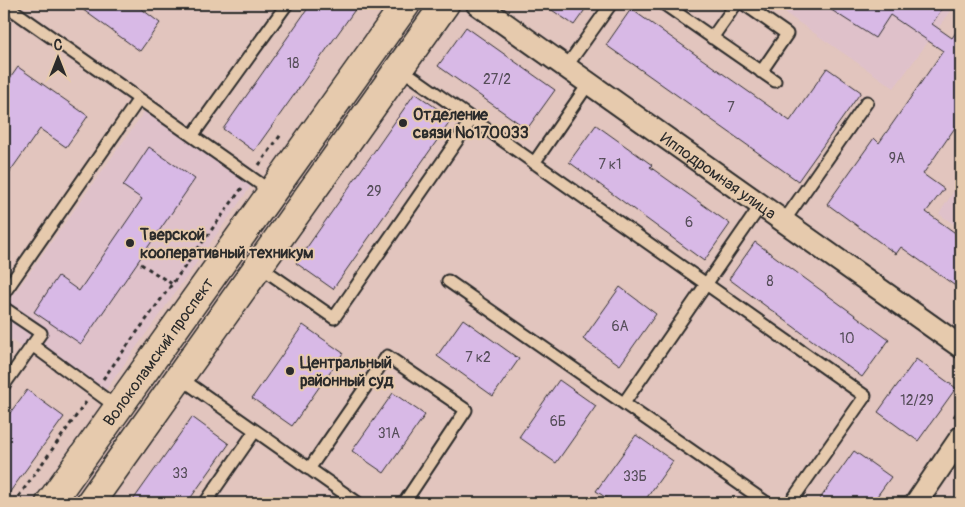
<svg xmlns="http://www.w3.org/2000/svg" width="965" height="507" viewBox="0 0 965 507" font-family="Pangolin,sans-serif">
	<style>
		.built { fill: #dfc1ca }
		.building { fill: #d8b9e6; stroke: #2b2b2b }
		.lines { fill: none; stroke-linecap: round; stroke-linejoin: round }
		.lane-casing { stroke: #2b2b2b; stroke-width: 15 }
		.street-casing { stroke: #2b2b2b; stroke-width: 25 }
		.primary-casing { stroke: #2b2b2b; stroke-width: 31 }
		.path { stroke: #2b2b2b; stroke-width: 3; stroke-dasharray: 4 4; stroke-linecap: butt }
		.lane { stroke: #e6caad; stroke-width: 11 }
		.street { stroke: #e6caad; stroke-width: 21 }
		.primary { stroke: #e6caad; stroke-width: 28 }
		.poi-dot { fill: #2b2b2b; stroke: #e6caad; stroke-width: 2 }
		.labels { text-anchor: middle; stroke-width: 4; stroke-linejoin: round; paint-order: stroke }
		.number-label { font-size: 14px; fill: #564e5a }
		.poi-label { font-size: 16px; font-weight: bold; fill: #2b2b2b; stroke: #e6caad; text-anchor: start }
		.street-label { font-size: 16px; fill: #2b2b2b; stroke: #e6caad }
	</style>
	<rect width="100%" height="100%" fill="#e2c5be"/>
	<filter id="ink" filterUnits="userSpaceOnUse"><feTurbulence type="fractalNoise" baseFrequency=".02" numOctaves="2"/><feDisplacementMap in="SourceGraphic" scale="10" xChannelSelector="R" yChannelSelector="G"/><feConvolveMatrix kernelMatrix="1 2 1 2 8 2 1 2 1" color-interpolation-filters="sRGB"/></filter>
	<g filter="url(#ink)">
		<path class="built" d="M772,4h184l-62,84z
			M147,108l107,74 -156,219 -94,-66 3,-31z
			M961,180v49l-22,-15z"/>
		<path class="building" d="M75,4h60l25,19 -20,28z
			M311,4h48l-105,147 -31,-22z
			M543,4h46l-15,21z
			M822,4h123l-13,20 20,14 9,-13v94l-38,55 21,15 -18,23 35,25v53l-60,-43 -5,7 -69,-50 47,-66 5,5 64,-92 -53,-36 -15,23z
			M631,9l159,112 37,-53 34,24 -63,89 -192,-136z
			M466,27l89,63 -28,39 -89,-63z
			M18,67l70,49 -22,31 -26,-18 -36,51v-93z
			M415,93l37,26 -119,170 -37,-26z
			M596,125l56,40 -2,2 80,57 -26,37 -135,-99z
			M149,147l46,32 -114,165 -47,-32 24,-36 21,15 63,-92 -19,-13z
			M755,242l134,98 -27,37 -133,-98z
			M620,287l36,27 -36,51 -37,-26z
			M463,319l56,40 -26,37 -56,-40z
			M303,325l40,28 -51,73 -40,-28z
			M916,359l40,29 -38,53 -40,-29z
			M559,380l37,26 -40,57 -37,-26z
			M27,390l37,27 -60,83v-79z
			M393,393l32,22 -41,58 -32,-22z
			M192,417l37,27 -42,59h-56z
			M636,435l37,26 -30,42h-29l-18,-12z
			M854,451l37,26 -19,26h-55z"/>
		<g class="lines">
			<g class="lane-casing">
				<path id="lane" d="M4,4l268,188
					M664,4l111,77
					M744,4l43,30 -26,38
					M712,38l24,-34
					M566,67l45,-63
					M400,68l465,328 -75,107
					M192,136l95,-132
					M534,163l55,-80
					M784,221l83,-119
					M259,266l75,52 138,-199
					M448,281l319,222
					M4,293l135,-194
					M4,308l37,25 -37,52
					M32,345l86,63
					M179,377l179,126
					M624,403l137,-198
					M309,469l78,-113 79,54 -62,93
					M205,503l50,-72"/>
			</g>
			<g class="street-casing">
				<g id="street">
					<path id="s1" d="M477,4l484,343"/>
					<path d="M916,503l45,-66"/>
				</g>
			</g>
			<g class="primary-casing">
				<g id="primary">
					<path id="s2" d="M50,503l356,-499"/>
					<path d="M90,503l355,-499"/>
				</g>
			</g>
			<path class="path" d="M259,165l23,-32
				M141,264l31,20
				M103,379l139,-191
				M954,417l7,-10
				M14,503l72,-101"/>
			<use href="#lane" class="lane"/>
			<use href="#street" class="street"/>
			<use href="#primary" class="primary"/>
		</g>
	</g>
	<g class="poi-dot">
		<circle cx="403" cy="123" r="5"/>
		<circle cx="130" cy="243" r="5"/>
		<circle cx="290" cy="371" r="5"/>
	</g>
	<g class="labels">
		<g class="number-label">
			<text x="293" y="68">18</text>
			<text x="497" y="84">27/2</text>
			<text x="731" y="112">7</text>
			<text x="897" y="163">9А</text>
			<text x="610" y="169">7 к1</text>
			<text x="374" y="196">29</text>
			<text x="689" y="227">6</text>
			<text x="770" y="286">8</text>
			<text x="620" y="331">6А</text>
			<text x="847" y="343">10</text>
			<text x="478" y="362">7 к2</text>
			<text x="917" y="405">12/29</text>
			<text x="558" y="426">6Б</text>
			<text x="389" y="438">31А</text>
			<text x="180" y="478">33</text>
			<text x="635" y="481">33Б</text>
		</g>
		<g class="poi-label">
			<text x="413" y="120">Отделение<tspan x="413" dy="18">связи №170033</tspan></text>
			<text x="140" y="240">Тверской<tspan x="140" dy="18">кооперативный техникум</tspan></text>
			<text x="300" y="368">Центральный<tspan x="300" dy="18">районный суд</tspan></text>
		</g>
		<g class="street-label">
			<text dy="6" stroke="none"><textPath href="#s1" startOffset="296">Ипподромная улица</textPath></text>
			<text dy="6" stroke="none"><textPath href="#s2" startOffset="186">Волоколамский проспект</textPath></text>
		</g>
	</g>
	<rect width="965" height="507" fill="none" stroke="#e6caad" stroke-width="20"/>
	<rect x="10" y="10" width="945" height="487" fill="none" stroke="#2b2b2b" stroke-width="2" filter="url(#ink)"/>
	<g transform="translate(58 58)" stroke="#e6caad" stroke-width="4" paint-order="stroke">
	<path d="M0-4L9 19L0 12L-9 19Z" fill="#2b2b2b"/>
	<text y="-8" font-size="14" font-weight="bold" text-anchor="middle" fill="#2b2b2b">С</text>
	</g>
</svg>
